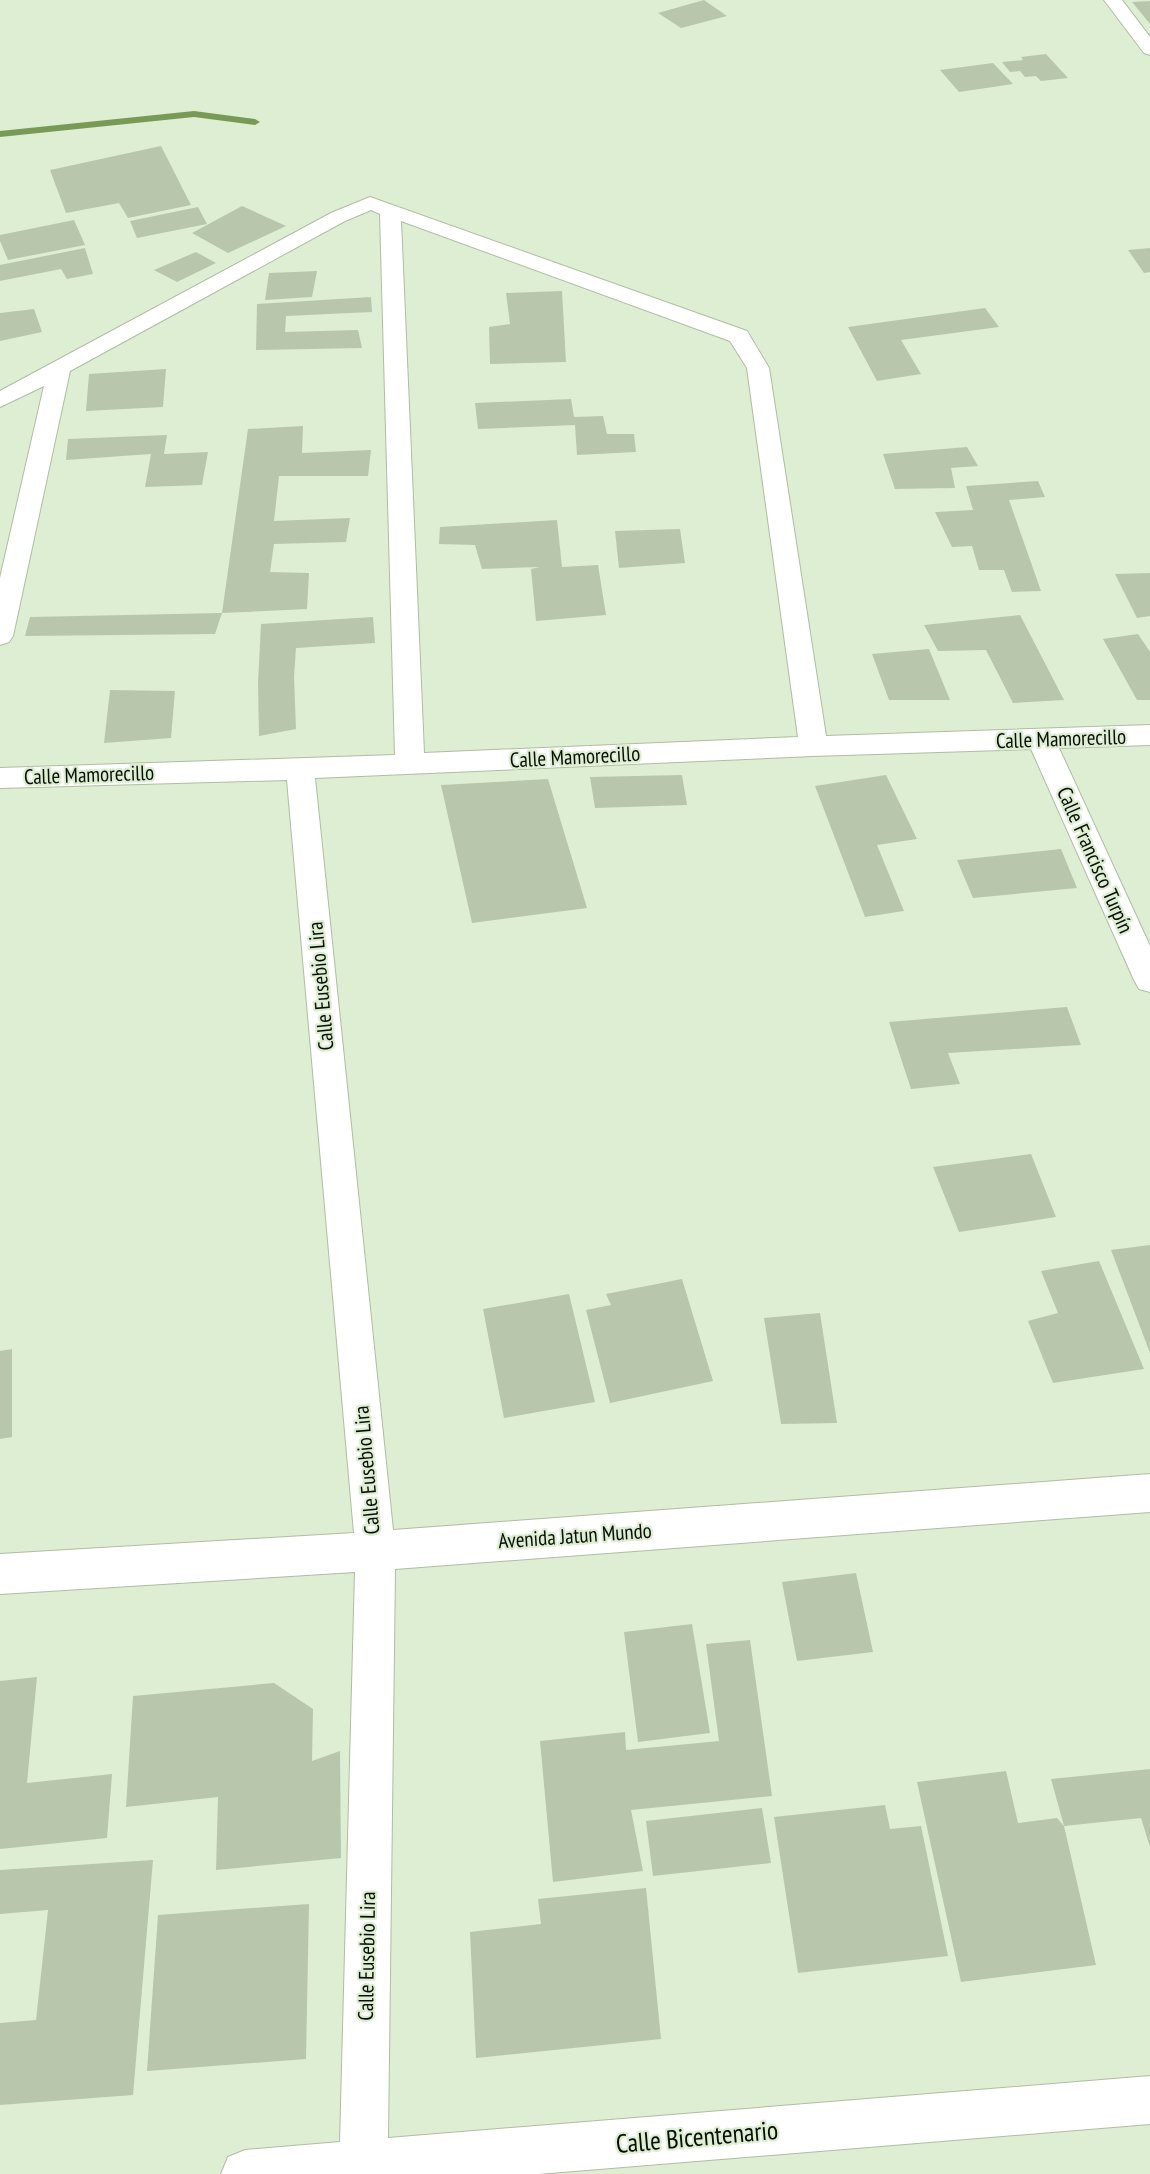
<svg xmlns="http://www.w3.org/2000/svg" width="1150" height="2174" viewBox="0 0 1150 2174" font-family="'PT Sans Narrow',sans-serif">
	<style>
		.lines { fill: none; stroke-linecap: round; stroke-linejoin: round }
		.stream { fill: #789a56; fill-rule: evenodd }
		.building { fill: #b8c7ac }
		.minor-casing { stroke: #afbda2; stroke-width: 2 }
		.minor { fill: #fff; fill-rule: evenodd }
		.labels { text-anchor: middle; stroke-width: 4.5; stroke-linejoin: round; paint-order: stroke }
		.street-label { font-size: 21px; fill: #0a0f06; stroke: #deeed2 }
		.near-street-label { font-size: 26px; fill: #0a0f06; stroke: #deeed2 }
	</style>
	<rect width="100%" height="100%" fill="#deeed2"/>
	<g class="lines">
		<path class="stream" d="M194,111l61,8 5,3 -5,3 -61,-8 -194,20v-6z"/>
	</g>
	<path class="building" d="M704,0l23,16 -46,12 -23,-15z
		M1150,1v23l-18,-22z
		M1046,54l22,24 -27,3 -5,-5 -11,1 -5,-6 -10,1 -8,-10 21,-2 -2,-3z
		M993,63l20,21 -54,8 -19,-22z
		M161,146l30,59 -63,13 -9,-15 -53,10 -16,-43z
		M242,206l44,20 -58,27 -36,-20z
		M198,207l9,17 -70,14 -7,-17z
		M74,220l11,25 -77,15 -8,-19v-6z
		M85,248l8,26 -26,5 -6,-10 -61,12v-16z
		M1150,248v24l-6,1 -16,-23z
		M196,252l20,11 -39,19 -23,-12z
		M317,271l-5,26 -47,3 4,-27z
		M562,291l4,71 -76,2 -1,-37 21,-3 -4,-31z
		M371,297l1,15 -86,4 -1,16 73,-2 4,18 -106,2 1,-46z
		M985,308l14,19 -98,13 20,34 -44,7 -29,-54z
		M34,309l8,23 -42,9v-28z
		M166,369l-3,38 -77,4 3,-37z
		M571,399l3,18 29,-1 4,18h27l2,18 -59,3 -2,-30 -97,4 -3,-26z
		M303,426l-1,27 69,-3 -3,26h-89l-5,45 76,-3 -4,24 -72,2 -4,28 39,1 -2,36 -85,4 26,-184z
		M167,435l-3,19 44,-2 -6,33 -57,2 6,-33 -85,6 2,-21z
		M967,447l11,19 -27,2 4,20 -60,1 -12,-35z
		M1038,481l7,16 -36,3 32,91 -29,1 -8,-22h-25l-7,-24 -20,1 -17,-35 38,-2 -7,-24z
		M557,520l5,47 36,-2 8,50 -70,6 -5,-52 9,-2 -58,2 -7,-24 -36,-1 1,-17z
		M680,529l5,34 -66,5 -4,-37z
		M1150,573v43l-13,2 -22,-44z
		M222,613l-7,21 -190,2 5,-19z
		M1020,615l44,85 -51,3 -27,-53 -48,1 -14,-26z
		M373,617l2,26 -79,5 -2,29 2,52 -37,7 -1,-53 3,-59z
		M1138,634l12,18v48h-13l-34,-61z
		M929,649l21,51h-61l-17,-46z
		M110,690l65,1 -4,47 -67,5z
		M682,775l5,30 -92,3 -5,-31z
		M886,775l31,64 -40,6 27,66 -39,6 -50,-131z
		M548,779l39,129 -115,15 -31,-138z
		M1061,849l16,39 -104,10 -16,-38z
		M1067,1007l14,38 -133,8 12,31 -49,5 -22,-67z
		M1031,1154l25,63 -97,15 -26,-65z
		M1150,1245v108l-39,-103z
		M1099,1261l45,108 -91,14 -25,-62 30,-8 -17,-42z
		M682,1279l31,102 -103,22 -24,-93 25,-5 -5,-11z
		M569,1294l26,108 -91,16 -21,-109z
		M820,1313l17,110 -56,1 -17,-106z
		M12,1349v88l-12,2v-88z
		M856,1573l17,79 -76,9 -15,-79z
		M692,1624l18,109 -72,9 -14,-110z
		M750,1640l22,156 -141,14 12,61 -90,11 -13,-141 85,-9 1,18 93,-9 -13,-97z
		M37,1677l-10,106 85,-9 -5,64 -107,11v-168z
		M274,1683l39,26 -1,52 28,-10 1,107 -125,12 2,-73 -92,10 7,-111z
		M1150,1769v78l-9,-29 -77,8 -13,-47z
		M1006,1771l12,52 39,-5 7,8 32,139 -135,17 -44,-200z
		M885,1805l5,24 31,-3 27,130 -150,17 -24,-156z
		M762,1808l9,55 -118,13 -7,-55z
		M153,1860l-20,235 -133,10v-82l36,-3 12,-110 -48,4v-44z
		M646,1888l15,151 -185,19 -6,-126 71,-8 -3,-25z
		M309,1904l-3,155 -159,12 11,-156z"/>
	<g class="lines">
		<g class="minor-casing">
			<path id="minor" d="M1104,0h18l28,37v18l-6,-2z
				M370,197l377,134 22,37 57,368 324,-11v20l-91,3 91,198v46l-11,-3 -5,-9 -103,-231 -218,7 -498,22 78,752 757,-56v38l-755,57 -7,569 762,-62v48l-612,50h-317l7,-17 17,-7 95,-8 15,-570 -355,22v-40l354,-21 -67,-753 -287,8v-20l395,-13 -15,-541 -9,-4 -26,11 -275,150 -57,265 -4,6 -9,3v-67l44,-192 -44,21v-16l331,-178zM401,221l329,120 17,27 51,369 -374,16z"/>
		</g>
		<use href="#minor" class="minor"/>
	</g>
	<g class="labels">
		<g class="street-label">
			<text transform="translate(1061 739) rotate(-2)" y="7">Calle Mamorecillo</text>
			<text transform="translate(575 757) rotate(-3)" y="7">Calle Mamorecillo</text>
			<text transform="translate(89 775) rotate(-2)" y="7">Calle Mamorecillo</text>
			<text transform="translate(1095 860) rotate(66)" y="7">Calle Francisco Turpín</text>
			<text transform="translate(321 986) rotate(-95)" y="7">Calle Eusebio Lira</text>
			<text transform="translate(367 1470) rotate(-95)" y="7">Calle Eusebio Lira</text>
			<text transform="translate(575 1536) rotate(-4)" y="7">Avenida Jatun Mundo</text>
			<text transform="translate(367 1956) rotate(-89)" y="7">Calle Eusebio Lira</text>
		</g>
		<g class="near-street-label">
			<text transform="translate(697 2137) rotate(-5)" y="9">Calle Bicentenario</text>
		</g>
	</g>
</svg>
